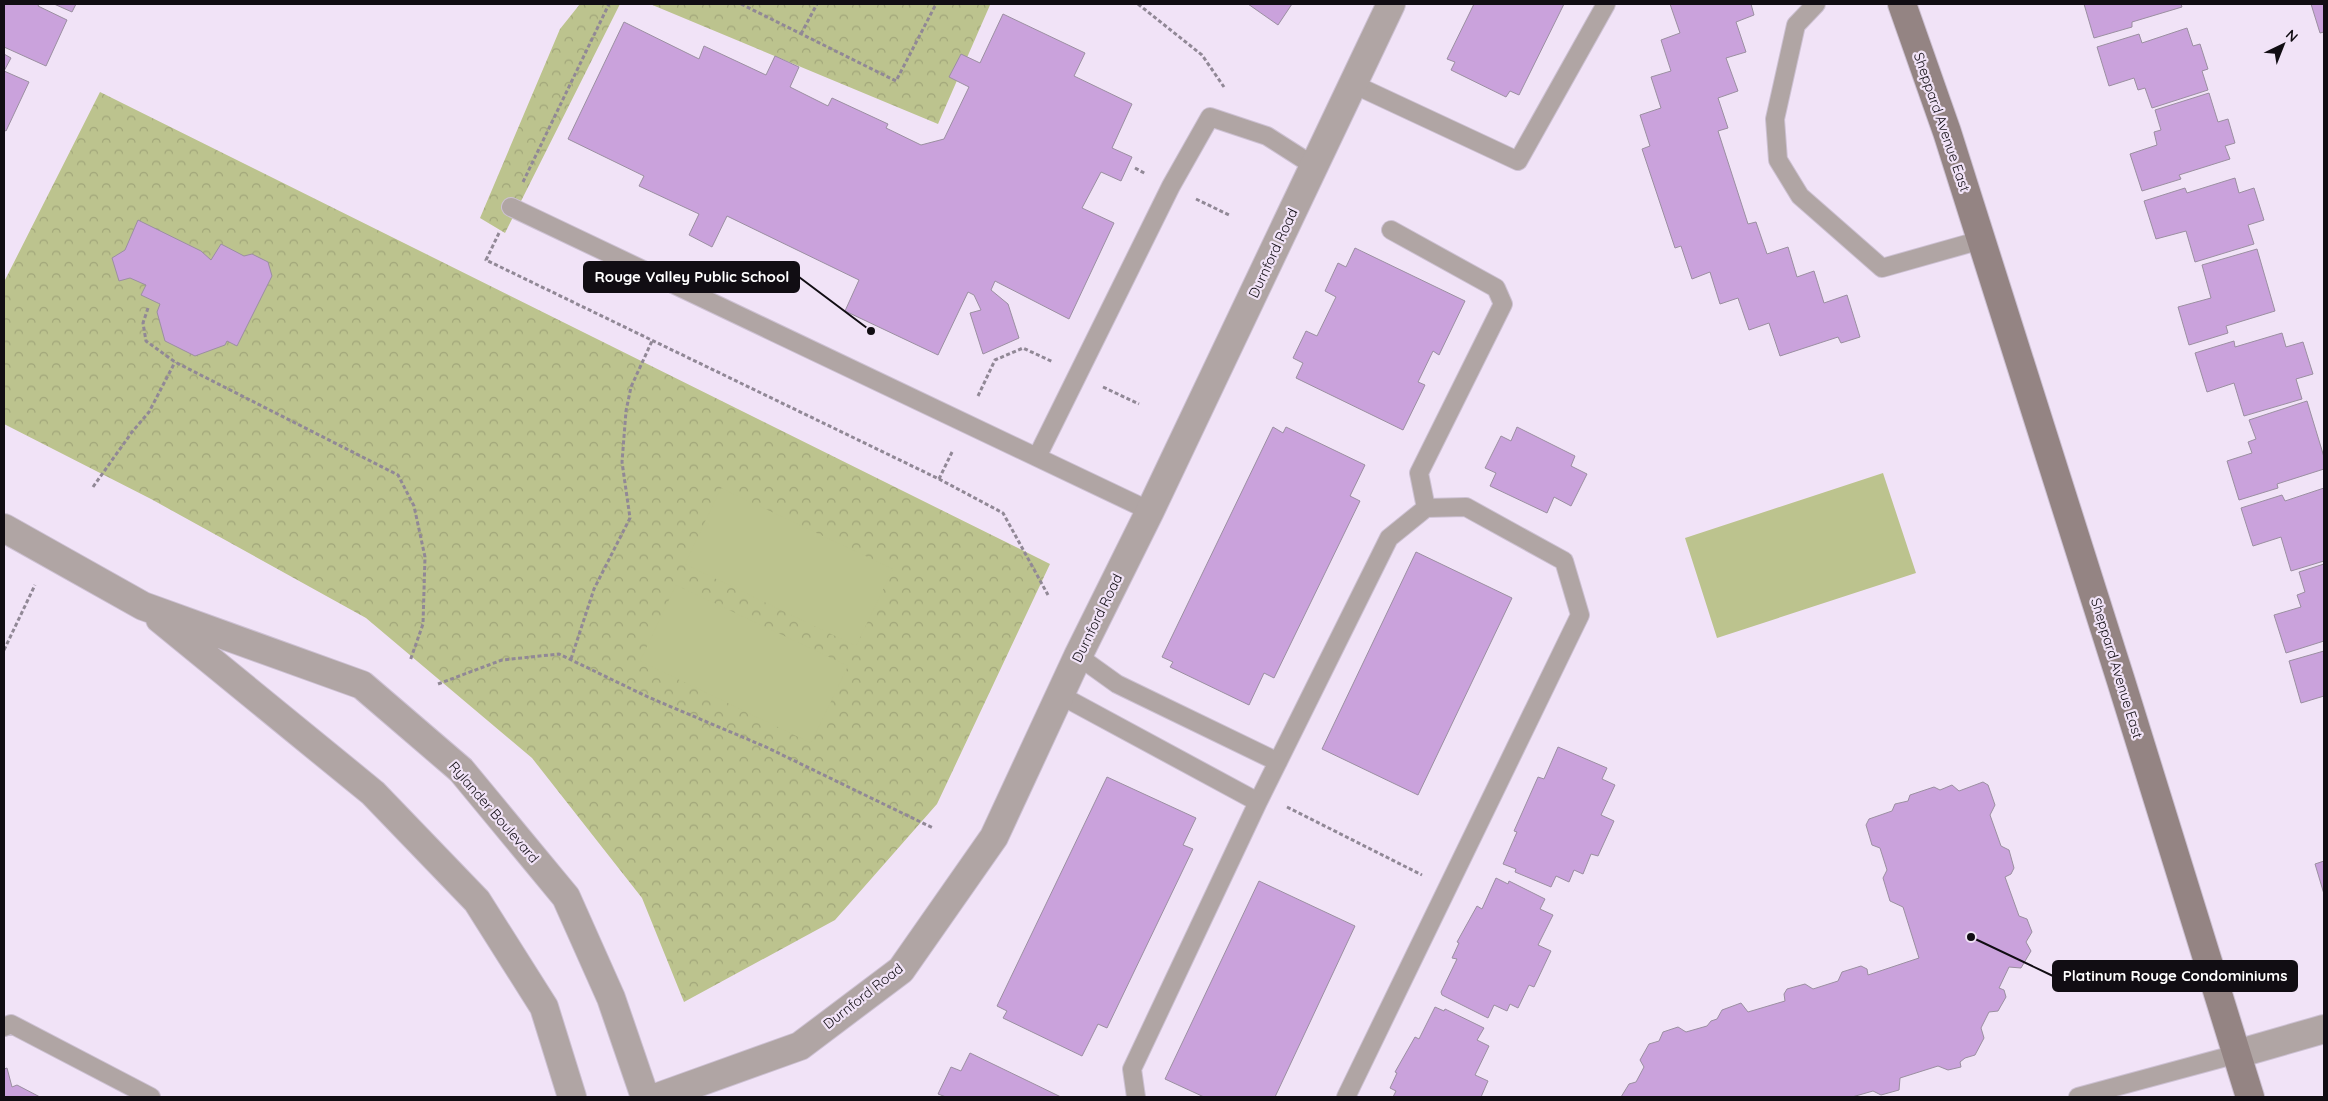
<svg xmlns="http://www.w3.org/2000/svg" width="2328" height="1101" viewBox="0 0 2328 1101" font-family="Quicksand,sans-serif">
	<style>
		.park { fill: url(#park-crowns) }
		.garden { fill: #bcc38e }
		.building { fill: #caa2dc; stroke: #9b8fa1 }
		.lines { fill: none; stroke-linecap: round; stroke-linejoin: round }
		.service-casing { stroke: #cdc1d3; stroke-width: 20 }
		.minor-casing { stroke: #cdc1d3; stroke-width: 30 }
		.tertiary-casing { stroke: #cdc1d3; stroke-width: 30 }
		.secondary-casing { stroke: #cdc1d3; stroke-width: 30 }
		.path { stroke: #918896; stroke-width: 3; stroke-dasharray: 4 2.5; stroke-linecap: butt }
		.service { stroke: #b0a5a4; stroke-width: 18 }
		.minor { stroke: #b0a5a4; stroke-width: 28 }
		.tertiary { stroke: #b0a5a4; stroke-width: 28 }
		.secondary { stroke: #948483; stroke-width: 28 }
		.labels { text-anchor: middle; stroke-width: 4.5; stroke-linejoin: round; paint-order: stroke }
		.street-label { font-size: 14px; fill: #110d13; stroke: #f1e3f7 }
		.leader { fill: none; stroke: #110d13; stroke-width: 2 }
		.callout-dot { fill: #110d13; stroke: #f1e3f7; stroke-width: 2 }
		.callout { fill: #110d13; stroke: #110d13; stroke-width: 2 }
		.callout-label { font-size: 15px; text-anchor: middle; font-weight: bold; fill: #fff }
	</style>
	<defs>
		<pattern id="park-crowns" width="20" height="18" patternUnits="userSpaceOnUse" patternTransform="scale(1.25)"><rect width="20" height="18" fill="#bcc38e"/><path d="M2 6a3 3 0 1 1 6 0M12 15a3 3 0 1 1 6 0" fill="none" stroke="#a1a67a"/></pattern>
	</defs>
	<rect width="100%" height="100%" fill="#f1e3f7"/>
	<path class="park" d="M580,4h40l-115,229 -25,-15 80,-189z
		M650,4h337l3,1 -52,119z
		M100,92l950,472 -113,240 -102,116 -151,82 -42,-104 -110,-140 -166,-140 -215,-119 -147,-75v-142z"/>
	<path class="garden" d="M1883,473l33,100 -199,65 -32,-100z
		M721,488l172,81 -37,77 -171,-82z
		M676,585l172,81 -37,77 -171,-82z"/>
	<path class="building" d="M4,4h35l-1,2 29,14 -21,46 -42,-19z
		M54,4h22l-4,8z
		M1248,4h44l-14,21z
		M1474,4h90l-45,91 -9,-4 -4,6 -55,-27 4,-8 -8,-3z
		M1670,4h81l3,11 -18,7 10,30 -20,6 12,33 -20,7 10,30 -10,3 30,93 8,-2 11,32 21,-7 9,30 17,-6 10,32 23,-8 13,42 -19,6 -3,-6 -58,19 -11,-33 -20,7 -11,-32 -18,6 -10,-32 -18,7 -11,-33 -6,2 -33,-99 8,-3 -10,-31 21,-7 -10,-31 20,-6 -10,-31 19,-7z
		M2084,4h97l1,3 -50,15v5l-38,11z
		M2311,4h13v28l-4,1z
		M1003,14l82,39 -11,23 58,28 -20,44 20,9 -11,24 -20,-9 -19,36 32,15 -45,96 -74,-38 -4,9 17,14 11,34 -36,16 -13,-41 11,-3 -7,-15 -6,-3 -30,63 -93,-44 14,-31 -132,-64 -15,31 -23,-12 10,-21 -60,-28 5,-10 -76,-37 56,-117 75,37 5,-13 62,29 9,-19 24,11 -9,20 38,19 4,-8 56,26 -2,4 35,17 23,-6 25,-52 -20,-10 12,-23 19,9z
		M2187,28l6,18 7,-2 8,25 -6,2 6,19 -56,18 -7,-20 -7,2 -4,-12 -25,8 -12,-39 42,-13 3,9z
		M4,54l7,4 -7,13 25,11 -23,49 -2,-1z
		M2209,93l9,29 10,-3 7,24 -10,3 5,13 -51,16 2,4 -39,12 -12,-37 27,-9 -3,-13 7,-2 -6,-20z
		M2235,178l4,15 15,-5 10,32 -16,5 6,19 -59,18 -9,-31 -30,8 -12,-38 41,-13 2,5z
		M138,220l63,31 10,9 10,-16 23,12 8,-2 16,8 4,14 -35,70 -10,-5 -2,4 -30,11 -30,-15 -8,-29 3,-8 -19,-9 5,-10 -16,-7 -11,3 -7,-23 13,-8z
		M1355,248l110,53 -26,54 -6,-4 -15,31 7,3 -22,45 -107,-52 7,-15 -10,-5 13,-27 11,5 19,-39 -11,-6 13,-28 8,4z
		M2257,249l18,62 -49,15 2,7 -39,12 -11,-38 33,-9 -9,-33z
		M2282,333l4,14 17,-5 10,32 -17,5 6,20 -58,17 -10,-33 -27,9 -12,-39 39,-12 1,6z
		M2307,401l17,56v12l-47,15 1,4 -39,12 -12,-39 25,-8 -4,-11 8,-3 -7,-19z
		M1273,427l10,6 3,-6 79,38 -15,31 10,5 -86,177 -10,-5 -15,32 -79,-38 3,-5 -11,-5z
		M1517,427l58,29 -4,10 16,8 -16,32 -17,-9 -7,16 -57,-27 6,-13 -11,-5 16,-32 10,5z
		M2324,488v73l-33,10 -10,-34 -28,9 -12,-38 41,-13 3,6z
		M1416,552l96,46 -94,197 -96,-46z
		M2324,564v77l-38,12 -12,-38 27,-8 -4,-12 8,-3 -6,-20z
		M2324,651v45l-23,7 -12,-42z
		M1558,747l49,21 -5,11 13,6 -14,30 13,6 -16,35 -7,-2 -8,20 -9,-4 -5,12 -13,-6 -5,11 -36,-15 1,-3 -13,-5 14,-32 -3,-1 24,-54 6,2z
		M1107,777l89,41 -13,27 10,4 -86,179 -9,-4 -16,32 -79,-38 4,-7 -10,-5z
		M1983,782l5,3 7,20 -5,10 11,31 8,4 5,18 -3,6 -6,3 14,39 8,3 5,13 -6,10 5,9 -10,17 -12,-1 -10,21 5,2 2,7 -8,14 -9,1 -8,16 3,10 -9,17 -10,3 -5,4 1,5 -13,3 -10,-4 -38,12 -1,12 -18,5 -8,-4 -21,6h-231l8,-13 7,-2 8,-15 -4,-7 9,-16 10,-3 4,-9 15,-5 8,5 21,-6 4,-5 6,-2 5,-9 19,-7 7,9 37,-11 -1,-7 3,-5 18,-5 8,5 25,-8 4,-9 19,-6 6,3 1,6 51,-17 -16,-51 -13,-6 -7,-23 4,-8 -7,-22 -8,-3 -6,-20 3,-6 23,-8 3,-7 13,-3 2,-6 24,-8 6,3 12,-5 7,6z
		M2324,861v33l-9,-30z
		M1496,878l12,6 1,-3 36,18 -5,10 13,6 -15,30 13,6 -17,36 -5,-2 -11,23 -8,-4 -3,7 -13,-6 -6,13 -46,-23 -1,-3 16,-33 -5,-1 7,-15 -2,-1 20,-36 5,3z
		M1259,881l96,45 -80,171h-71l-39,-18z
		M1435,1007l9,4 1,-2 39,19 -7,12 12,6 -14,29 13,6 -7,16h-88l3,-6 -6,-3 7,-15 -2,-1 20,-35 4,2z
		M970,1053l91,44h-115l-8,-3 13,-27 10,4z
		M7,1068l5,19 5,-2 23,12h-36v-28z"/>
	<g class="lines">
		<g class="service-casing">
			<path id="service" d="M1816,4l-20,21 -21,94 3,41 22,36 82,72 99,-28
				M1353,84l165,77 88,-157
				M511,207l639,304
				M1391,230l105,58 7,16 -84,169 7,35
				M1037,457l134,-271 39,-69 57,19 47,30
				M1078,656l39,28 161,78
				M1060,695l198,107
				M4,1027l7,-3 140,73
				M1136,1097l-4,-28 126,-267 131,-264 37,-30 40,-1 98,54 16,54 -234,482
				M2078,1097l159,-43"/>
		</g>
		<g class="minor-casing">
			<path id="minor" d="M2237,1054l87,-25
				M658,1097l142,-51 101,-76 93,-133 84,-181 72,-145 241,-507"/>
		</g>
		<g class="tertiary-casing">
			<path id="tertiary" d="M4,528l139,78 219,79 99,85 105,127 45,101 34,99
				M160,619l213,174 104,108 67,106 28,90"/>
		</g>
		<g class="secondary-casing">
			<path id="secondary" d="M1902,4l45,128 174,549 129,416"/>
		</g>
		<path class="path" d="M741,4l155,77 40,-77
			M1138,4l64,51 22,32
			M801,34l16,-30
			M1135,168l11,6
			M523,182l86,-178
			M1196,199l33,16
			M499,233l-13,27 453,219 64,34 45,82
			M148,308l-5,15 3,18 29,21 223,113 16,31 11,51 -2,67 -13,37
			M1103,387l36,17
			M978,396l17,-36 28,-12 30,14
			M939,479l14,-29
			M93,487l39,-55 17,-20 26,-50
			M4,650l31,-65
			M571,659l23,-70 36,-71 -8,-56 4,-51 5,-24 21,-46
			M438,684l64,-24 57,-6 89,43 118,50 167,81
			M1287,807l135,68"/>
		<use href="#service" class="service"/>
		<use href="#minor" class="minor"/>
		<use href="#tertiary" class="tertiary"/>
		<use href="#secondary" class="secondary"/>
	</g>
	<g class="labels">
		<g class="street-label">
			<text transform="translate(1942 122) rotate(71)" y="5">Sheppard Avenue East</text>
			<text transform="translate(1273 253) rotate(-65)" y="5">Durnford Road</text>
			<text transform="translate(1097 618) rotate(-64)" y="5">Durnford Road</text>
			<text transform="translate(2117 668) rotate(73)" y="5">Sheppard Avenue East</text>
			<text transform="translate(494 812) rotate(49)" y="5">Rylander Boulevard</text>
			<text transform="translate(863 996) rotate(-38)" y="5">Durnford Road</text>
		</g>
	</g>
	<path class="leader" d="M871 331L799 277M1971 937L2053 976"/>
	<g class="callout-dot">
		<circle cx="871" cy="331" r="5"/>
		<circle cx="1971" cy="937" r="5"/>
	</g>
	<g class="callout">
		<rect x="584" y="262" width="215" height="30" rx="5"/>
		<rect x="2053" y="961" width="244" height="30" rx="5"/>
	</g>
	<g class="callout-label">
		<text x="692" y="282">Rouge Valley Public School</text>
		<text x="2175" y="981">Platinum Rouge Condominiums</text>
	</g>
	<rect width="2328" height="1101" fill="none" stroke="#110d13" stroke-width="10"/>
	<g transform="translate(2283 45) rotate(43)" stroke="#f1e3f7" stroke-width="4" paint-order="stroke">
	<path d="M0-4L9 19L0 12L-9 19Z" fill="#110d13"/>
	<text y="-8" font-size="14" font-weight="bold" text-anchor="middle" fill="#110d13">N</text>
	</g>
</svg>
